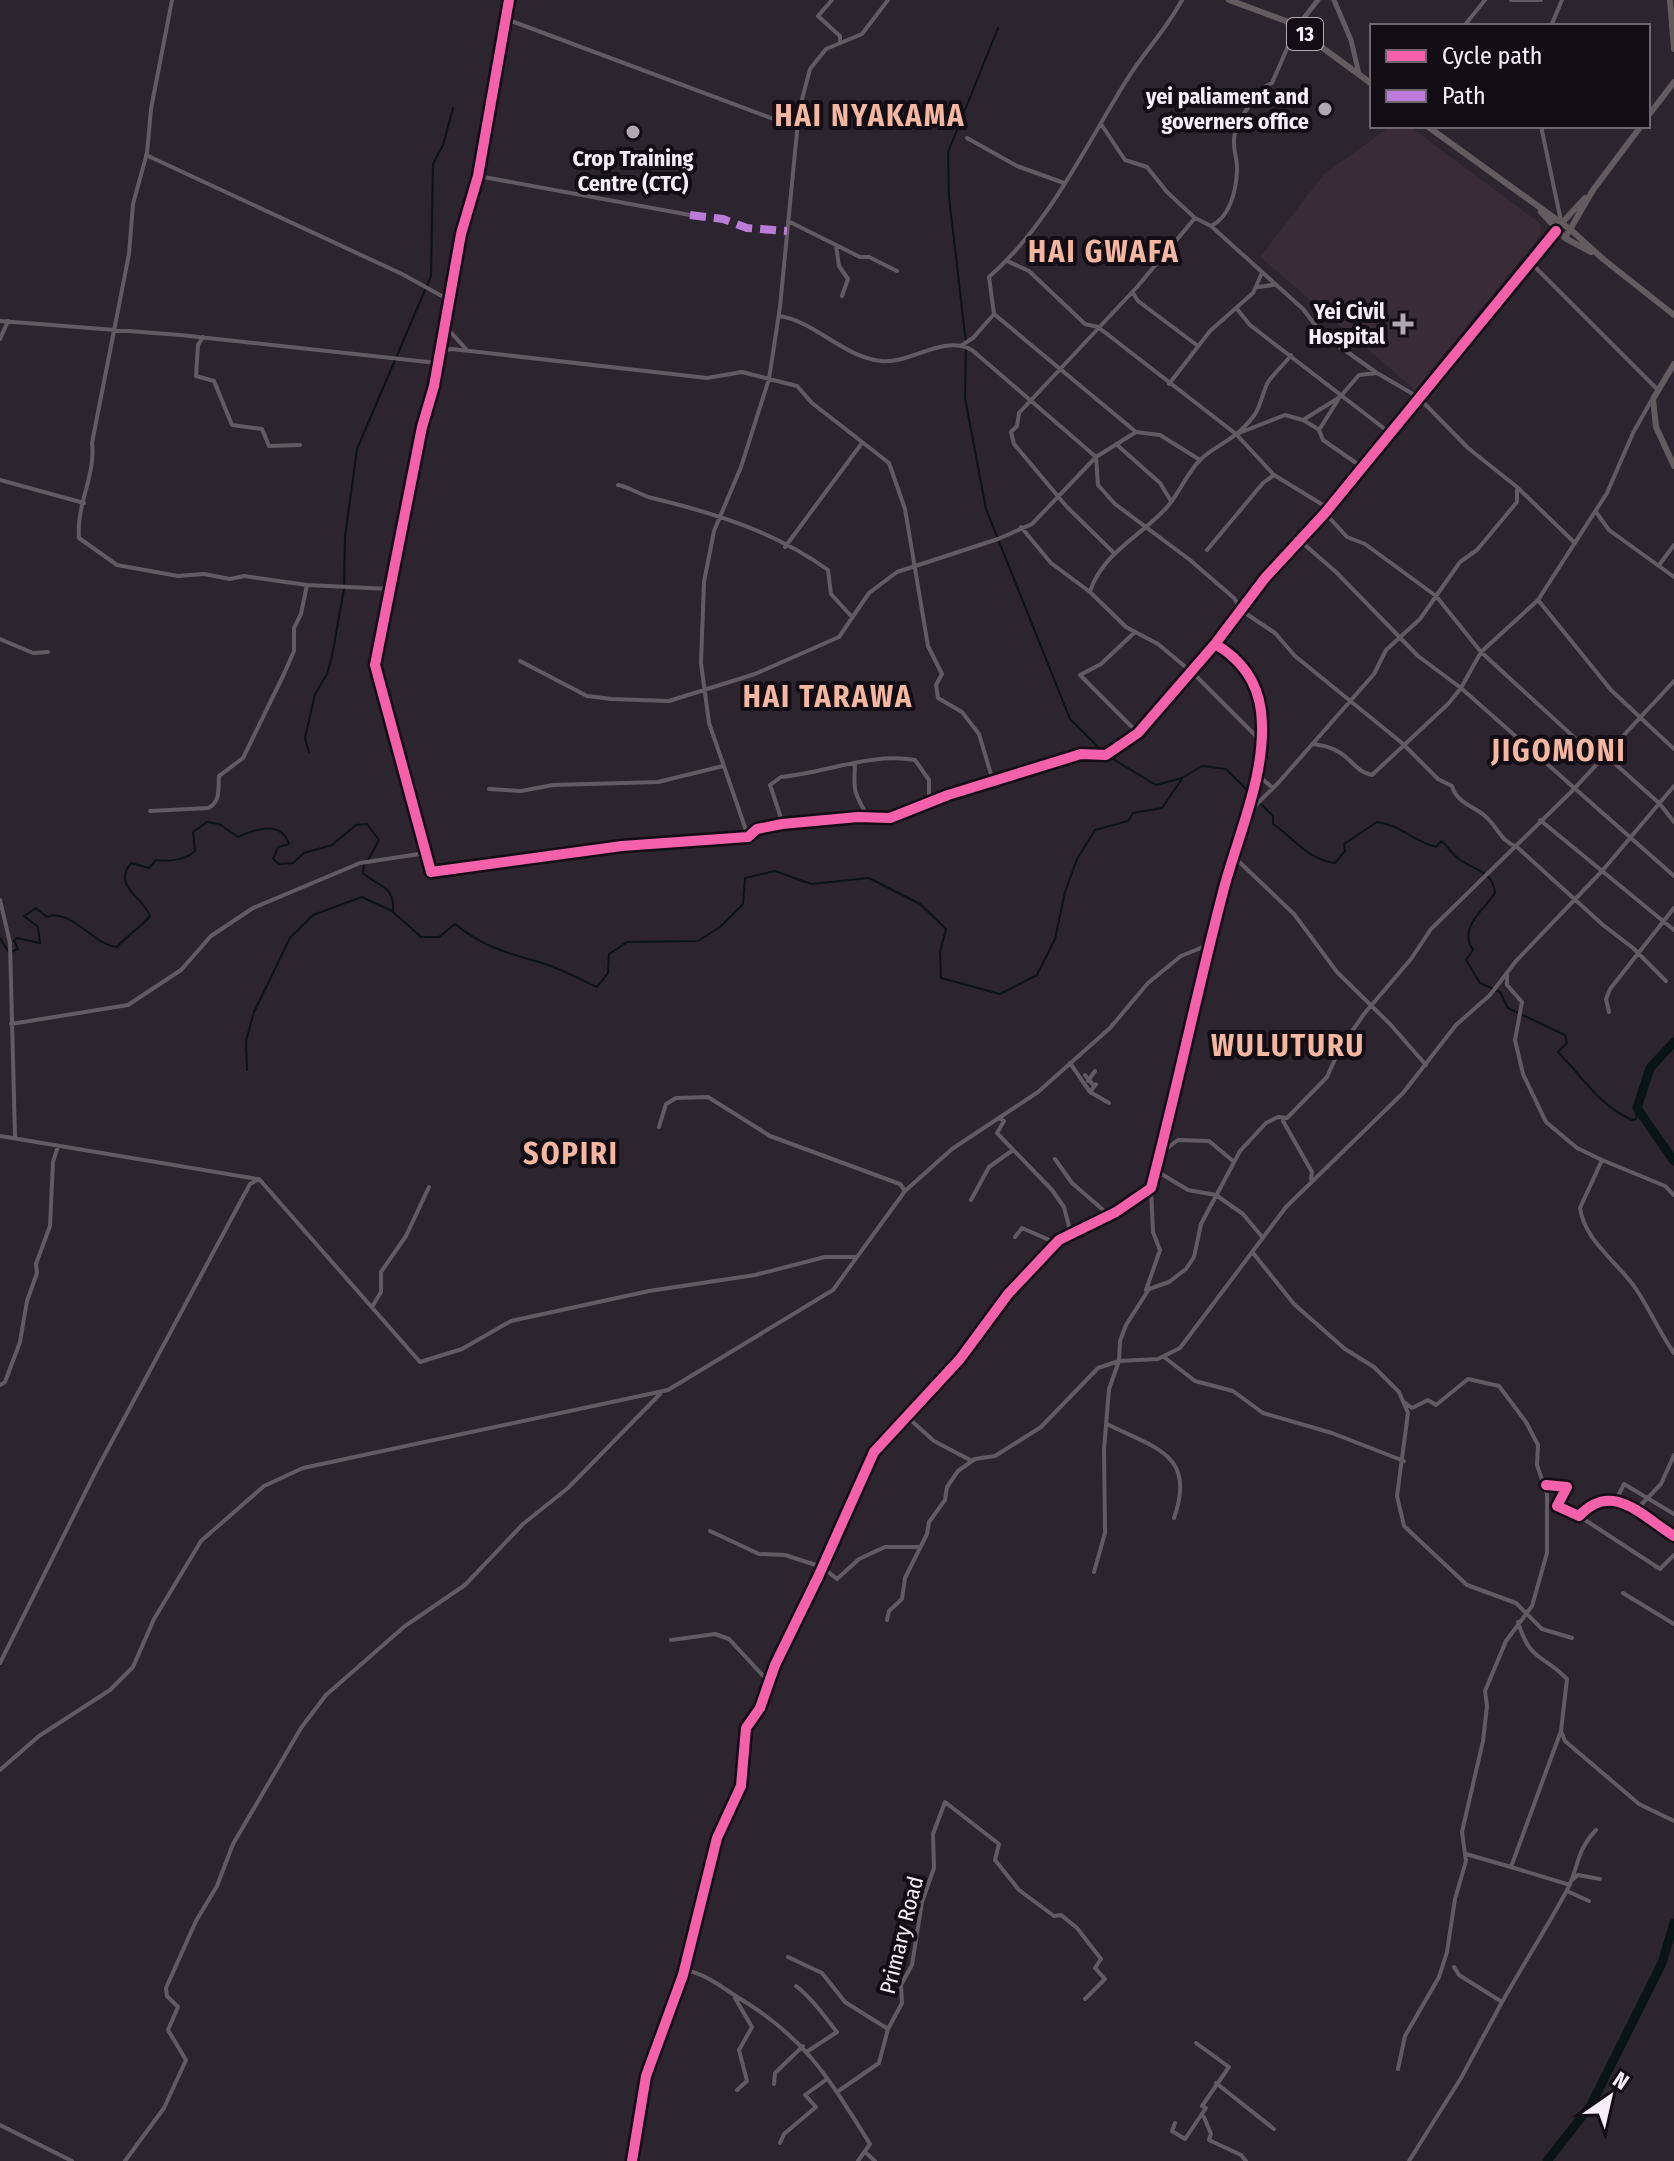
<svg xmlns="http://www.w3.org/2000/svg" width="1674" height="2161" viewBox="0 0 1674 2161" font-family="'Fira Sans Condensed',sans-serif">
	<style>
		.medical { fill: #392b38 }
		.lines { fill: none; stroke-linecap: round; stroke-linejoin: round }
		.stream { stroke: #091416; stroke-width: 2 }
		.river { stroke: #091416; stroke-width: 9 }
		.minor { stroke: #625b64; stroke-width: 4 }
		.tertiary { stroke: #625b64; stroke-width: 5 }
		.primary { stroke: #645b5e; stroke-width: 6 }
		.quiet { stroke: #bd7bd9; stroke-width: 8; stroke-dasharray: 16 8; stroke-linecap: butt }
		.cycleway-casing { stroke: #130d15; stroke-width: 15 }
		.cycleway { stroke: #f560ab; stroke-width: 10 }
		.poi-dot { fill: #b0a7b3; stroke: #130d15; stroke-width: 3 }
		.labels { text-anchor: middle; stroke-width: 8; stroke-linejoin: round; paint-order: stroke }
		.shield { fill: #130d15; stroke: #b3aab5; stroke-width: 2 }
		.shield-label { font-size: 20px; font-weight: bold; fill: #f7eefa }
		.poi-label { font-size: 22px; font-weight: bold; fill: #f7eefa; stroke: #130d15; text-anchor: end }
		.street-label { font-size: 22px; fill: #f7eefa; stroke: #130d15 }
		.district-label { font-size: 30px; font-weight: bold; letter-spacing: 2px; fill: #f6b7a0; stroke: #130d15 }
	</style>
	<rect width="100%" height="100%" fill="#2c242e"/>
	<path class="medical" d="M1391,126h18l131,97 1,12 -126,155 -155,-133 64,-83z"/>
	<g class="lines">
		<path class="stream" d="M998,28l-50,124 1,45 17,146 -1,55 21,111 84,210 33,33
			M309,752l-4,-14 10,-44 12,-20 5,-18 12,-67 1,-52 12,-88 74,-173 2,-112 10,-19 10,-37
			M1108,756l48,29 26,-7 20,-12 24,3 47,47v8c22,15 34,35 62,39l10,-12 -1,-7 33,-22c23,3 37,19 59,25l5,-6c7,5 11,13 18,18 15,11 34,12 36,34 -11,17 -37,34 -22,57l-7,10 14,23 20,9 8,16 57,27 2,8 -9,9c24,24 40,53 74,68l4,-1 1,-11
			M364,865l-1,8c14,13 32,13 30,37
			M0,938l9,15 9,-4 -4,-8 3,-3 23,5 -2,-16 -14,-11 12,-8 11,9c25,-9 46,28 70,30 12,-13 24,-20 33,-31 -7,-19 -38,-30 -19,-53l18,5 7,-8c12,2 30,0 39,-9l-2,-19 14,-10 12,2 19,13c17,-8 43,-17 51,7l-11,3 -5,12 6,5 14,-1 11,-10 28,-8 24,-20 11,-1 12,16 -11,20
			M247,1070l-1,-29 8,-29 36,-74 23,-23 49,-18 30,14 29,26h18l16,-13c31,25 54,29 90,40 18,6 35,15 52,23l11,-14 1,-19 18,-12 71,-1 22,-14 23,-23 2,-26 30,-7 36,13 58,-6 51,26 26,25 -6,23 1,26 59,16 37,-19 18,-36 10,-47 12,-33 18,-29 33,-9 5,-8 29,-5 20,-29"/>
		<path class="river" d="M1674,1042l-24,26 -13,40 37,53
			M1547,2161l44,-56 71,-142 12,-40"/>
		<path class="minor" d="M172,0l-21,109 -4,44 -14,51 -4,50 -37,189c4,32 -16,62 -13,95l38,27 61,11 26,-2 26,5 14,-3 63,9
			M832,0l-14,16 22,20v6
			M1182,0c-16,30 -39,53 -56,81 -42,68 -77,143 -137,196l5,37 142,118 24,3 40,25
			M1511,0h30
			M506,19l292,109
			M1464,26l21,-26
			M1551,26l11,-26
			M1101,124l24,36 22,7 20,25 28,26 16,8 92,83 19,25 55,39 41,24 50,51 49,39 58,56
			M1541,126l20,95
			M967,138l50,28 47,17
			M146,155l256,119 47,26
			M478,176l212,39
			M788,221l72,36h9l28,14
			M1211,226c19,-9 25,-35 26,-55 1,-13 -6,-24 -2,-38 3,-12 11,-23 18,-33 6,-8 9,-13 19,-17l24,-55
			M836,245l3,21 9,13 -6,17
			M1007,261l22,10 56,53 13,3 138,107 38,41 54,33
			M1529,261l129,129
			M1258,287l15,-2
			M1133,293l5,8 60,45
			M1237,309l13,16 140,108
			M779,316c36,5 64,41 102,45 31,3 61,-27 91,-11l124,107 2,28 17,19 75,56 44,38 8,13 33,22 20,23 107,87 36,36 14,7c4,16 21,20 33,30 13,11 14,24 32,31l86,78 30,23 33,33
			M0,321l180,14 257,28
			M446,327l20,22
			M203,337l-5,8 -2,31 18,5 18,44 30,4 7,17 31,-1
			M0,339l8,-18
			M962,345l11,-7 21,-24
			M440,351l12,-2 255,29 35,-6 55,14 15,17 77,60 16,46 23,137 14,28 -6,11 2,13 24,14 17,22 14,47
			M1169,384l41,-53 43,-38 8,-18
			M1338,400l-19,30 4,10 39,27
			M1303,420l15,9
			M1239,433l46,-18 18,5 37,-23 19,-22 18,-2
			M1116,444l44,39 11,18
			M0,480l84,23
			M618,485c12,2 22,10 34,13 62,15 124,34 176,72l3,24 21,23
			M1596,512l13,18 65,47
			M1325,513l22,24 18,7 71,52 45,56 118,108
			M1021,527l30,36 39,29 36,35 32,17 36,30 67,67
			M1298,539l38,33 82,84 43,32 213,188
			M785,547l77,-104
			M1207,550l56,-67 11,-8
			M1113,552l-46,-45 -53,-63 -3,-12 6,-6 2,-13 118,-126 58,-69
			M1660,564l14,-19
			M1090,591c15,-41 51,-54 78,-85 12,-14 19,-33 32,-46 11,-11 28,-18 40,-29 22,-21 17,-23 27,-47 3,-7 18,-20 24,-29
			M1538,600l73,90 63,59
			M1135,632l-34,32 -21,11 58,58
			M0,639l33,14 15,-1
			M520,661l67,35 25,3 57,2 86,-27 84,-37 30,-44 28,-21 101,-33 34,-15 64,-67 40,-25
			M1312,744c40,4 38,27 60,31l76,-71 13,-16 20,-36 57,-52 69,-107 26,-60 18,-32
			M1603,753l57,51 14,18
			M855,764c-2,28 0,30 13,53
			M1255,773l18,15 6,-6 95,-108 12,-24 34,-31 40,-57 17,-12 40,-48v-12
			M489,789l32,2 32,-6 105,-3 65,-16
			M150,811l58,-3c13,-6 10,-20 11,-32l24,-18 40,-82 11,-25v-23l7,-14 6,-29 83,4
			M1248,813l25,-25
			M1540,820l134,110
			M783,824l-13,-39 11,-8c44,-4 91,-25 134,-17l14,20v22
			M748,836l-39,-113 -8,-60 3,-81 10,-51 27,-64 28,-88 11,-72 19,-196 11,-42 16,-20 36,-15 26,-34
			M1233,856l61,58 43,58 53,52 36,41
			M0,900l10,43 5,194
			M1507,975v10l15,17 -7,38 8,34 23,48 31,26 25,12 -22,48c5,34 38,54 56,81 14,21 24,44 38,64
			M1609,1012l-3,-13 4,-10 64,-81
			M11,1024l117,-19 53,-35 30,-34 42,-28 107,-45 66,-10
			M1070,1063l20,29 6,-8
			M1085,1075l9,11
			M1088,1081l7,-10
			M1090,1092l19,11
			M999,1118l5,3 -7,12 55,57 12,17 7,27
			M1283,1121l29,51 -1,7
			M659,1127l7,-23 10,-6 32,-1 62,39 130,48 5,7
			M0,1136l257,43
			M1162,1152l16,-12 31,1 24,20
			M1055,1159l17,24 37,32
			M1602,1160l63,26 9,9
			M1155,1170l33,20 28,5 27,19 20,24
			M971,1200l18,-33 24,-17
			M1015,1237l7,-9 34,15
			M1253,1253l41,51 51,45 29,18 25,25 9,21 -11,83 7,30 63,59 49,18 26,26 30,9
			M1146,1290l14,-40 -7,-18 -2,-44
			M372,1307l9,-15v-20l25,-36 23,-49
			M1164,1357l31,24 38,10 30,22 69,20 72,28
			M0,1385l5,-3 15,-40 7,-41 10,-28 -1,-9 14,-38 3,-64 5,-16
			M905,1415l29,26 38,20
			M1107,1424c47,24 90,30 67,94
			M1546,1485l21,2 -10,19 22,10c33,-36 63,0 95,20
			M1615,1502l9,-18 50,30
			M1637,1509l24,-25 13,-29
			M1579,1516l81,53 14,-14
			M710,1531l49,23 26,1 37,12 15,12 22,-20 26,-12h35
			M1094,1572l11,-39 -1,-83 5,-61 10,-28 1,-20 6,-16 23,-36 20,-7 17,-13 8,-12 7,-33 39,-73 26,-28 12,-6 9,1 40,-41 12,-27 25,-36 47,-55 20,-30 142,-139 101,-109
			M1623,1593l51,31
			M887,1620l2,-9 13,-12 3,-21 22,-44 2,-12 16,-22 2,-13 11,-16 17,-12 20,-3 46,-29 57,-59 21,-7 39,-2 22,-11 106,-141 117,-114 53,-68 34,-30 26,-34 87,-91 71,-84
			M1518,1622c12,40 25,32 49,57l-6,52 4,10 74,63 35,17
			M671,1640l44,-6 14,5 39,42
			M0,1663l97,-194 153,-285 9,-5 161,183 42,-13 49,-28 138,-30 106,-16 70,-18h32
			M1561,1731l-50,136 59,18
			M0,1770l39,-34 71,-46 23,-23 21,-48 47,-78 63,-55 39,-18 365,-78 165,-100 72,-99 47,-42 86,-57 72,-64 38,-45 33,-27 27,-11
			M1466,1854l45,13
			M1572,1880l6,-5 22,4
			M1567,1891l22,10
			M788,1957l34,16 23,29 43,27 -9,34 -42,29
			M684,1970c21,3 37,17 55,28 68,41 90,81 131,146l-12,17
			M796,1986c16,12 28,30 41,46l-29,19
			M735,1998l17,29 -13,23 8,31 -10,9
			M1502,2002c21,-37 44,-73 64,-110 13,-23 9,-40 30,-62
			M888,2029l14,-26 -1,-18 11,-20 10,-63 12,-34 -1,-34 12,-32 54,42 -4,16 24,30 35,26 7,-1 16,13 24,31 -6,9 10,11 -20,20
			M1398,2069l7,-33 34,-59 8,-25 8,-53 11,-38 -4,-29 21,-91 4,-35 -2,-15 21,-50 26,-35 15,-53v-59l-10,-29 1,-20 -12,-23 -27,-36 -31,-7 -32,26 -8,-5 -16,8 -8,-6
			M1216,2083l58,46
			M774,2084l1,-11 28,-27
			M1204,2117l7,17 -2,6 32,15 5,6
			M1175,2123l-3,8 13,8 21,-31 -4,-2 27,-39 -33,-24
			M0,2125l72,36
			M780,2143l4,-9 32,-27 -11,-12 22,-16
			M866,2153l9,8
			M125,2161l39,-53 22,-48 -18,-30 10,-23 -11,-11 -1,-8 30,-67 21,-35 16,-42 68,-116 25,-33 79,-69 60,-41 58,-61 45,-36 92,-94
			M632,2161l14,-85 37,-101 34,-137 24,-52 5,-58 14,-20 15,-43 43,-88 56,-125 86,-93 48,-65 51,-54 57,-28 35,-24c26,-99 47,-201 73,-300 15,-56 44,-118 37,-177 -4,-31 -20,-52 -46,-67
			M1409,2161l52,-83 41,-76 -43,-27 -5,-8"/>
		<path class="tertiary" d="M509,0l-31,176 -17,58 -27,152 -12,41 -47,238 56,207 191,-26 126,-9 9,-8 25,-5 76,-7 32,1 58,-23 133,-41 25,1 32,-22 77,-89 50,-66 60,-65 231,-282
			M1334,0l17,40 8,34
			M1296,28l22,-28"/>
		<path class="primary" d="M1229,0l57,21 86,63
			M1670,0l4,49
			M1648,116l26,-34
			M1427,126l144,104 32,29 71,56
			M1541,212l24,26 26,14
			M1560,225l25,-27
			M1565,238l28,-48 48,-64
			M1674,364l-21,35 3,28 18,39"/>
		<path class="quiet" d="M690,215l33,4 24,9 40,3"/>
		<g class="cycleway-casing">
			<path id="cycleway" d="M509,0l-31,176 -17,58 -27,152 -12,41 -47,238 56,207 191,-26 126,-9 9,-8 25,-5 76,-7 32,1 58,-23 133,-41 25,1 32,-22 77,-89 50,-66 60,-65 231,-282
				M1546,1485l21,2 -10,19 22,10c33,-36 63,0 95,20
				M632,2161l14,-85 37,-101 34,-137 24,-52 5,-58 14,-20 15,-43 43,-88 56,-125 86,-93 48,-65 51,-54 57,-28 35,-24c26,-99 47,-201 73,-300 15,-56 44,-118 37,-177 -4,-31 -20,-52 -46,-67"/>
		</g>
		<use href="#cycleway" class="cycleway"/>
	</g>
	<g class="poi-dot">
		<circle cx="1325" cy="109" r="8"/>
		<circle cx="633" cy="132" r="8"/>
		<path d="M1399 312h8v8h8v8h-8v8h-8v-8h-8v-8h8z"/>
	</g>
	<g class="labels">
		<rect class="shield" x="1287" y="18" width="36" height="32" rx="6"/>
		<g class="shield-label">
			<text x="1305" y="41">13</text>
		</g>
		<g class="poi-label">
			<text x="1309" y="104">yei paliament and<tspan x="1309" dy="25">governers office</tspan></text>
			<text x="633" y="166" text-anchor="middle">Crop Training<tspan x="633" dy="25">Centre (CTC)</tspan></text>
			<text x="1385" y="319">Yei Civil<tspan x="1385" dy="25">Hospital</tspan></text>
		</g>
		<g class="street-label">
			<text transform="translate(901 1935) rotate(-76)" y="8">Primary Road</text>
		</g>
		<g class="district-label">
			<text x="870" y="126">HAI NYAKAMA</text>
			<text x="1104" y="262">HAI GWAFA</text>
			<text x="828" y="707">HAI TARAWA</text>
			<text x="1559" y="761">JIGOMONI</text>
			<text x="1288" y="1056">WULUTURU</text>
			<text x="571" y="1164">SOPIRI</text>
		</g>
	</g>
	<rect x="1370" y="24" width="280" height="104" fill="#130d15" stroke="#6e6771" stroke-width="2"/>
	<rect x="1386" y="50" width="40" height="12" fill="#f560ab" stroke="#6e6771" stroke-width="2"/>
	<text x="1442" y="64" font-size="24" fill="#f7eefa">Cycle path</text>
	<rect x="1386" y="90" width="40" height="12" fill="#bd7bd9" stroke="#6e6771" stroke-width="2"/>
	<text x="1442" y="104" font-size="24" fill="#f7eefa">Path</text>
	<g transform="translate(1610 2097) rotate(34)" stroke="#130d15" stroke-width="6" paint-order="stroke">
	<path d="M0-6L14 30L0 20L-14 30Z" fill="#f7eefa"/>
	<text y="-12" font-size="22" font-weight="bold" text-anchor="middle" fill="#f7eefa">N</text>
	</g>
</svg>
